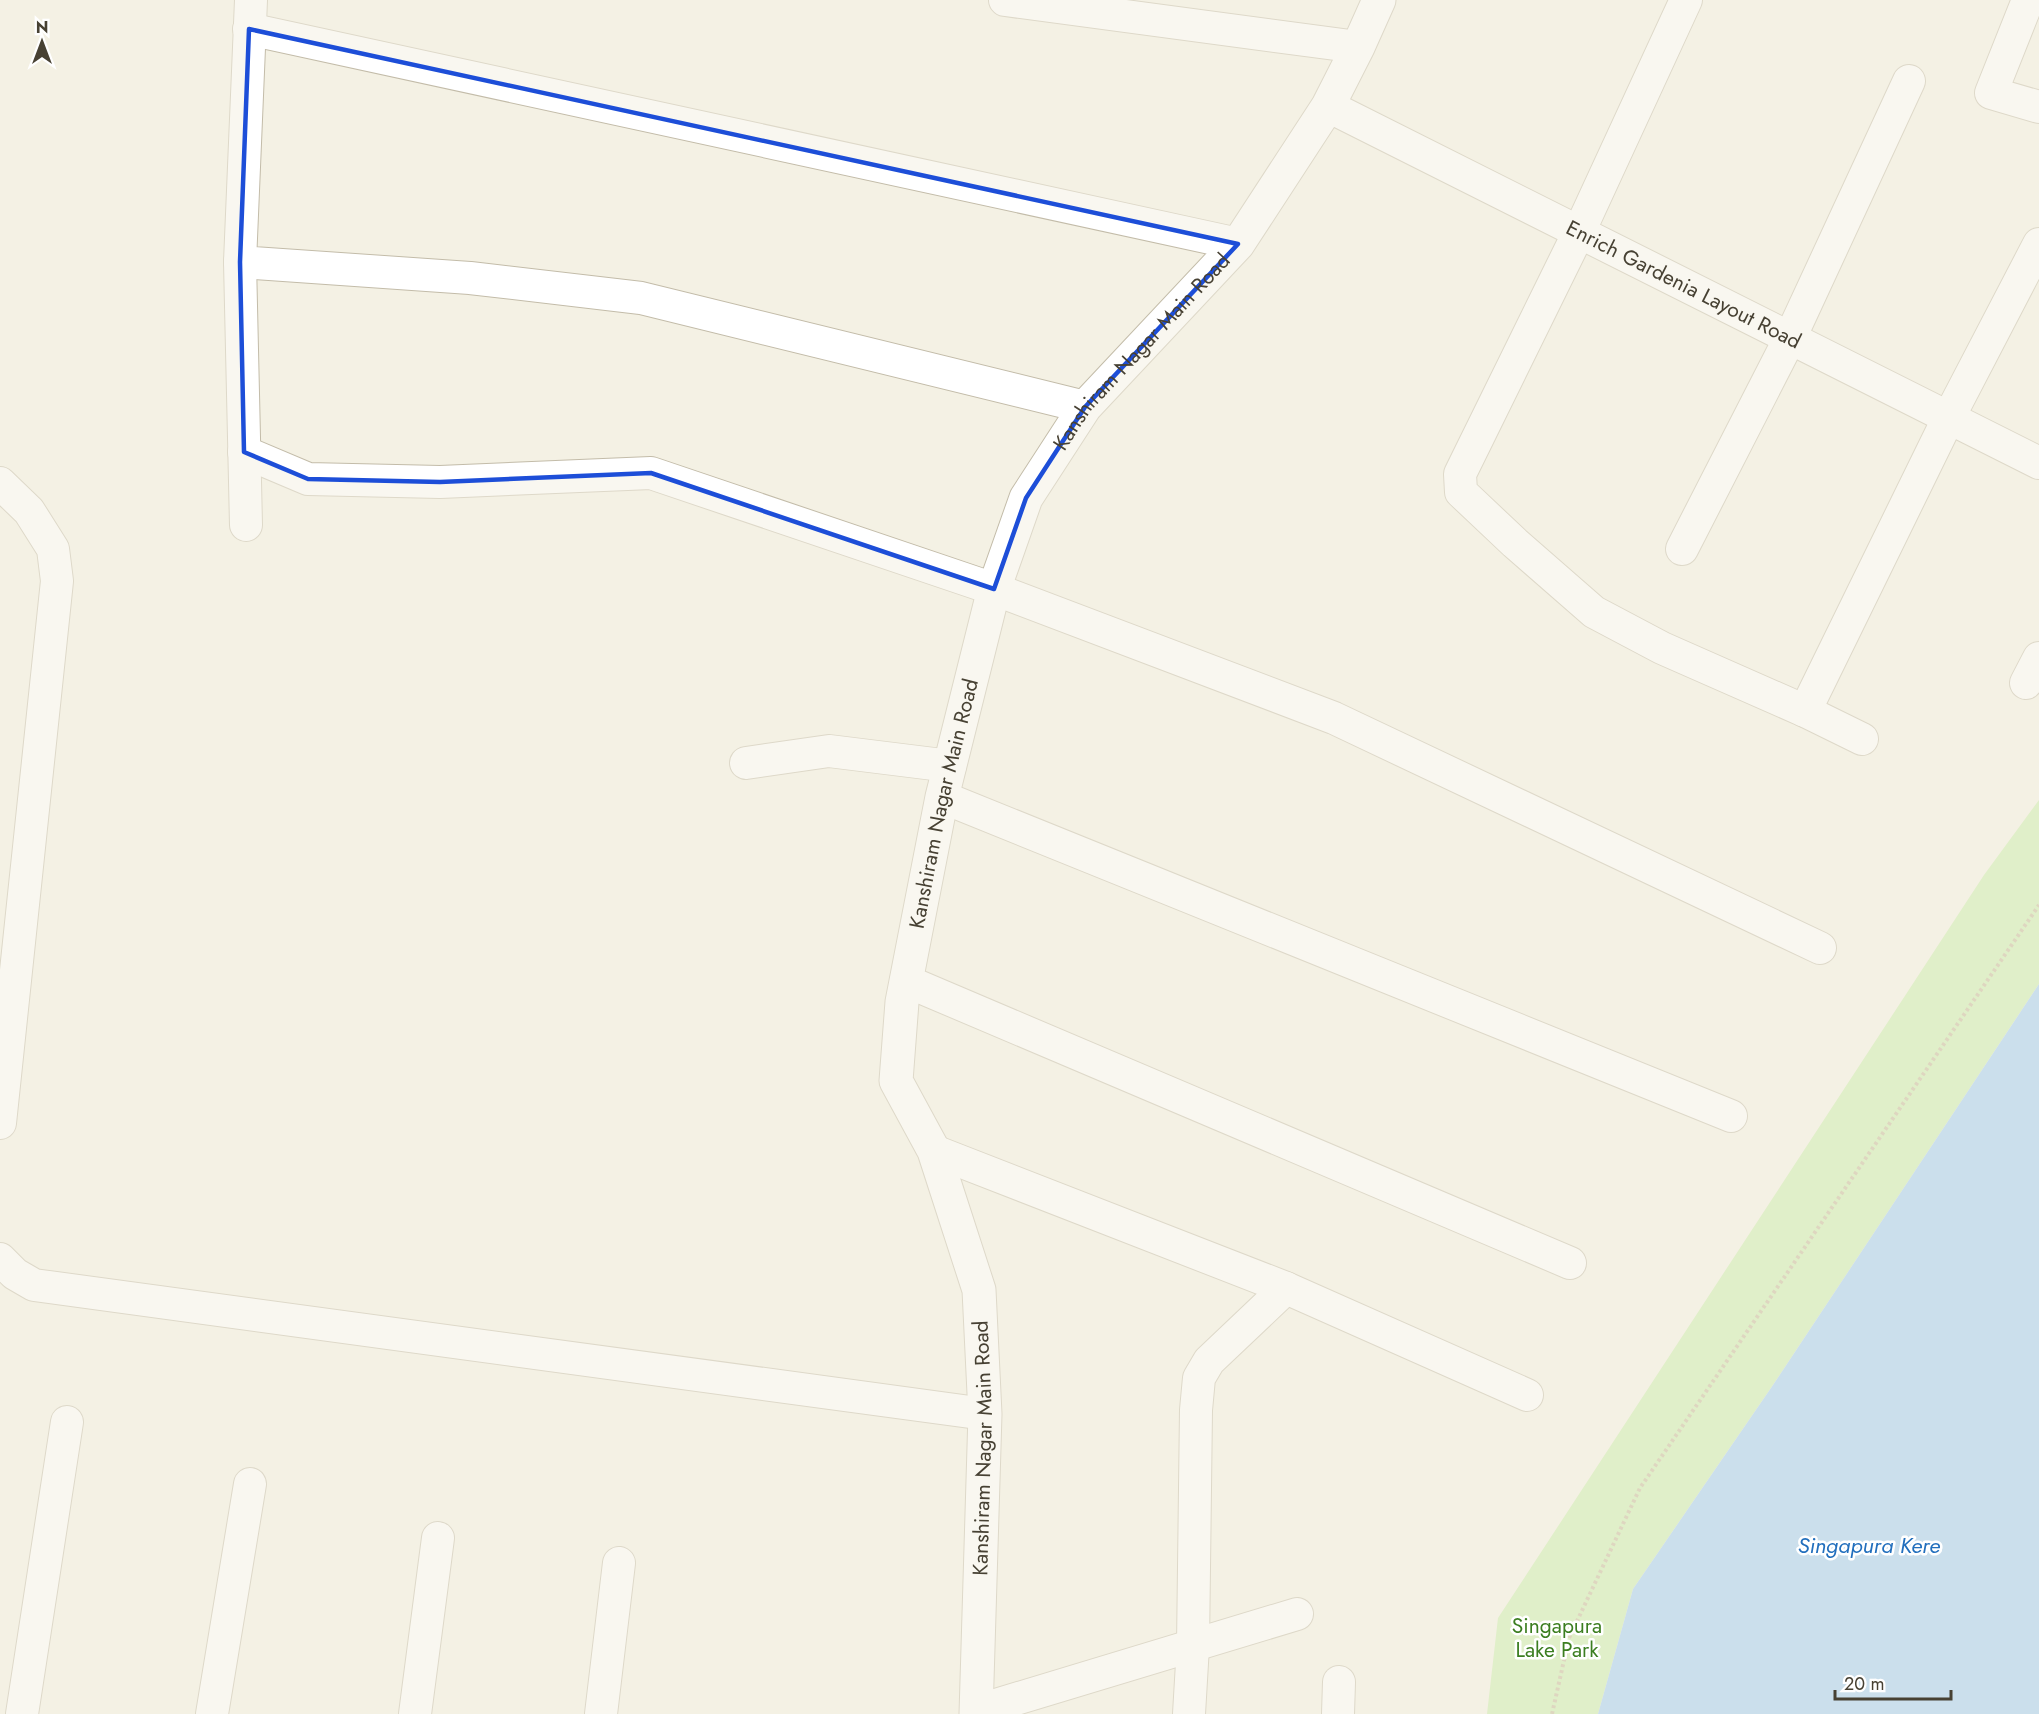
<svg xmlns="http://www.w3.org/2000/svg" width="2039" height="1714" viewBox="0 0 2039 1714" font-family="Jost,sans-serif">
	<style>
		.green { fill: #c8eda8 }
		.water { fill: #9ac9f7 }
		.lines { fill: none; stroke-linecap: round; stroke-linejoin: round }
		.minor-casing { stroke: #c3bca9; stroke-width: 34 }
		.tertiary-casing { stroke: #c3bca9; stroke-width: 35 }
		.path { stroke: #c4b796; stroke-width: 4; stroke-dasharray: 3 3; stroke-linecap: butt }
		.minor { stroke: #fff; stroke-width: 32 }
		.tertiary { stroke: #fff; stroke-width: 33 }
		.marked { fill: none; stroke: #1d4ed8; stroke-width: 4.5; stroke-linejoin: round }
		.labels { text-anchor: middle; stroke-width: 5; stroke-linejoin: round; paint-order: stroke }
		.street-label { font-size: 21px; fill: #474133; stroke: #fff }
		.park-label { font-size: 21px; fill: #3c7e21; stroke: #fff }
		.water-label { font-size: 22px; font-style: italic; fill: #226fbd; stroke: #fff }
	</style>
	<rect width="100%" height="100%" fill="#f4f1e4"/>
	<path class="green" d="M2039,800v184l-266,401 -140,204 -35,125h-111l11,-96 486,-743z"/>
	<path class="water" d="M2039,984v730h-441l35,-125 140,-204z"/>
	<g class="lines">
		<g class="minor-casing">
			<g id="minor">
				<path d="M251,0l-11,262 230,16 171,20 444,109"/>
				<path d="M1005,0l353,47"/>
				<path d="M1686,0l-107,232 -119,242 1,18 54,51 79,69 68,36 143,63 57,28"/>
				<path d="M2028,0l-37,93 48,14"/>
				<path d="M249,29l989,215"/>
				<path id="s1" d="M1328,106l711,357"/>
				<path d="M240,262l6,263"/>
				<path d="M244,452l64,27 132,3 211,-9 343,116 340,129 486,230"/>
				<path d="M0,483l29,28 24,38 4,32 -57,542"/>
				<path d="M1682,549l108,-211 119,-257"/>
				<path d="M2026,683l13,-25"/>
				<path d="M1805,711l144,-294 90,-173"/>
				<path d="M746,763l83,-12 121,15"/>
				<path d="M942,797l789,319"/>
				<path d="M906,981l664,282"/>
				<path d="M934,1151l352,137 241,107"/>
				<path d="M0,1259l15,15 19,11 951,129"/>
				<path d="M976,1711l321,-97"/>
				<path d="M22,1714l45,-292"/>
				<path d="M212,1714l38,-230"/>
				<path d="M415,1714l23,-176"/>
				<path d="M601,1714l18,-151"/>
				<path d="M1189,1714l4,-68 3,-236 3,-32 10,-17 77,-73"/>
				<path d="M1338,1714l1,-32"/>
			</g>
		</g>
		<g class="tertiary-casing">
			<g id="tertiary">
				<path id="s2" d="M976,1714l9,-300 -6,-124 -45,-139 -38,-70 6,-79 40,-205 52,-208 32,-91 59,-91 153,-163 90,-138 30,-59 21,-47"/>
			</g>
		</g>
		<path class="path" d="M1552,1714l17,-76 71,-150 399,-583"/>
		<use href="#minor" class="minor"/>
		<use href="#tertiary" class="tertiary"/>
	</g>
	<path d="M0 0H2039V1714H0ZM249,29l989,215 -153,163 -59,91 -32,91 -343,-116 -211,9 -132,-3 -64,-27 -4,-190z" fill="#f4f1e4" fill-opacity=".55" fill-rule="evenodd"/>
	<path class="marked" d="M249,29l989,215 -153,163 -59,91 -32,91 -343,-116 -211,9 -132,-3 -64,-27 -4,-190z"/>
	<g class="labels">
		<g class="street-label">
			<text dy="7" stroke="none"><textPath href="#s1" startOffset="398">Enrich Gardenia Layout Road</textPath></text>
			<text dy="7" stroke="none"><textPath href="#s2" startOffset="1436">Kanshiram Nagar Main Road</textPath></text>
			<text dy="7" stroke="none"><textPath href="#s2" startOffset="932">Kanshiram Nagar Main Road</textPath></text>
			<text dy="7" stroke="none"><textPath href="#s2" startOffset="266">Kanshiram Nagar Main Road</textPath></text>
		</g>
		<g class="park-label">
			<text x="1557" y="1633">Singapura<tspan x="1557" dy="24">Lake Park</tspan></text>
		</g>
		<g class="water-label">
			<text x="1869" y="1553">Singapura Kere</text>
		</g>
	</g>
	<g transform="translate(42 42)" stroke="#ffffff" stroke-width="4.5" paint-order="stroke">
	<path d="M0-4.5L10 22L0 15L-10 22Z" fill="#474133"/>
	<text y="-9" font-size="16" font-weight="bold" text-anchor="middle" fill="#474133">N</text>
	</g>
	<path d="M1835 1690v9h116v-9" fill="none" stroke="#474133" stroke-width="3"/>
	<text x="1844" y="1690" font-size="18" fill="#474133" stroke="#ffffff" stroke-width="4.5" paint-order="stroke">20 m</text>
</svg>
